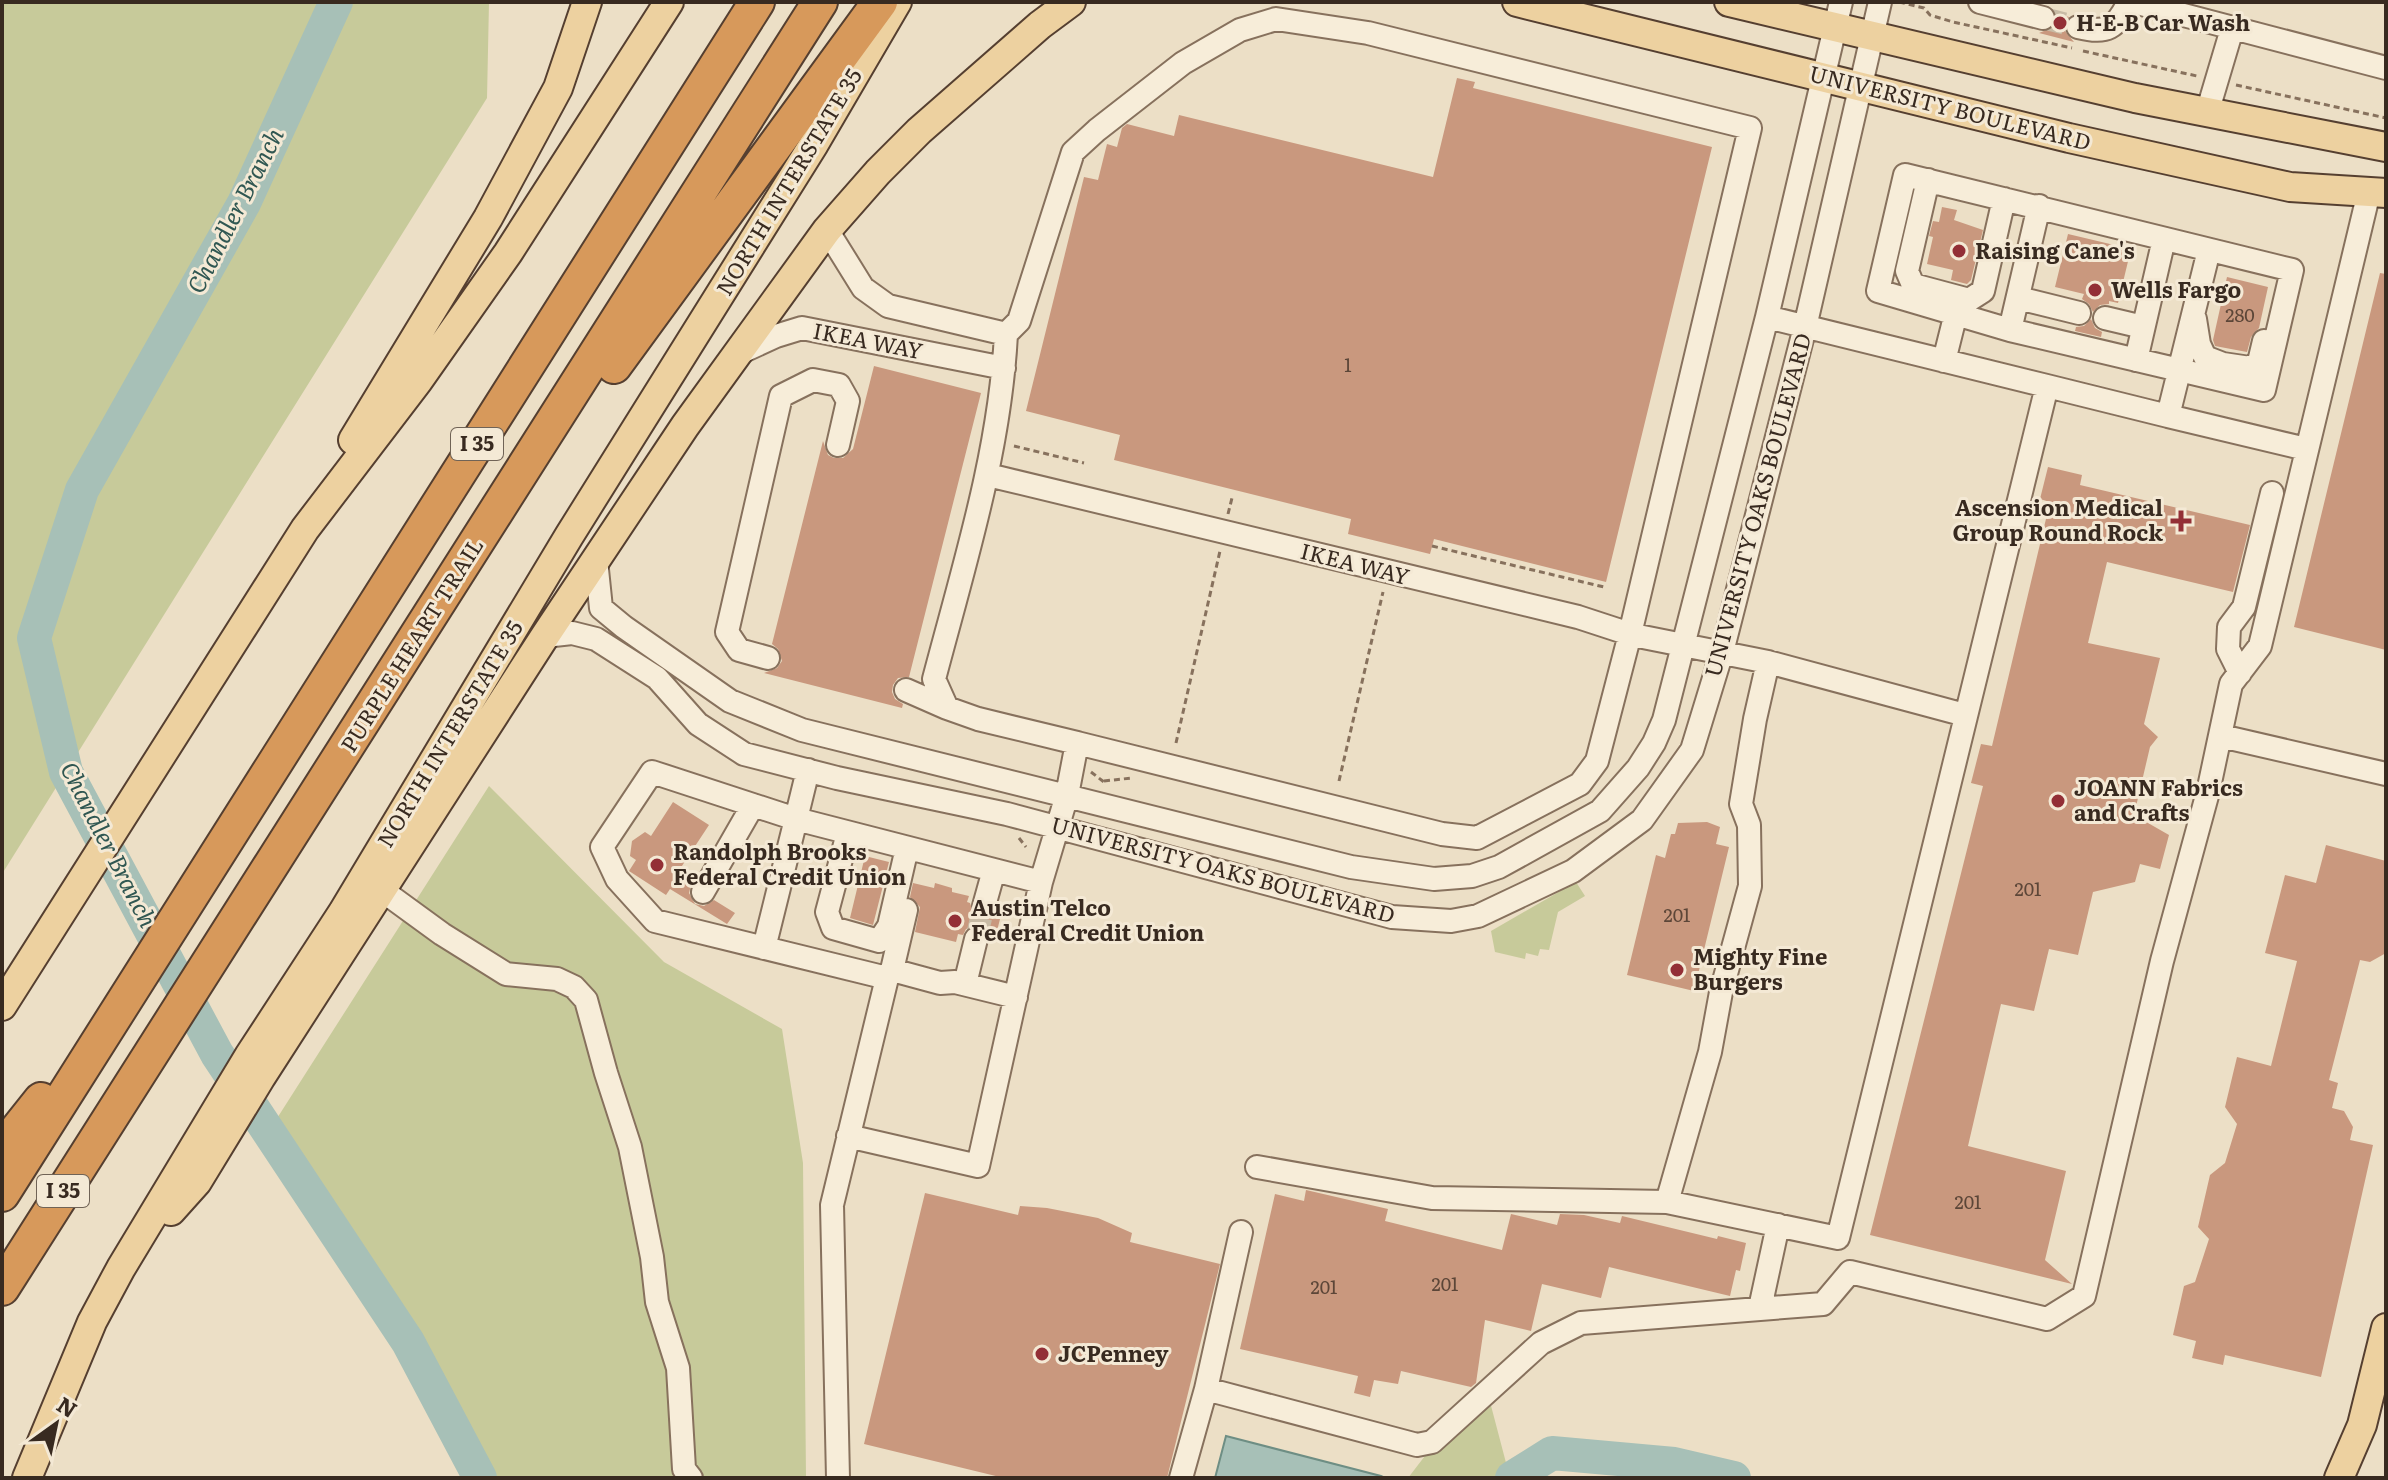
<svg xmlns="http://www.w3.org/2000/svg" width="2388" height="1480" viewBox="0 0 2388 1480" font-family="Literata,serif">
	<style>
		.green { fill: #c7ca9a }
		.water { fill: #a7c0b7; stroke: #6e8e84; stroke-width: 2 }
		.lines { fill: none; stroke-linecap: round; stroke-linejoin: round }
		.river { stroke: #a7c0b7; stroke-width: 34 }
		.building { fill: #c9987e }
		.minor-tunnel { stroke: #c8bba5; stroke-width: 22; stroke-dasharray: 22 11; stroke-linecap: butt }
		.minor-casing { stroke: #87715d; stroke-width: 26 }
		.major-casing { stroke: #553f30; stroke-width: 32 }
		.highway-casing { stroke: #553f30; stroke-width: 38 }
		.path { stroke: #87715d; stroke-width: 3; stroke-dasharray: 6 4; stroke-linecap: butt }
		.minor { stroke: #f7edd9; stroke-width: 22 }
		.major { stroke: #edd1a0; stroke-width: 28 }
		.highway { stroke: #d7995b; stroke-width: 34 }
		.poi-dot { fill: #932f36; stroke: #f4e9d5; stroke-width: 3 }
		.labels { text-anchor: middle; stroke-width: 6; stroke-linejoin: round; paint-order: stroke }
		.number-label { font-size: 18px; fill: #5c4638 }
		.shield { fill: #f4e9d5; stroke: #706356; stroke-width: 2 }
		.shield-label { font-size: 20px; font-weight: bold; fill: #382a20 }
		.poi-label { font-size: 22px; font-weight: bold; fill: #382a20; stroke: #f4e9d5; text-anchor: start }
		.street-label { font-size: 22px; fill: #382a20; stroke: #f4e9d5 }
		.water-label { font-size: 24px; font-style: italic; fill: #305752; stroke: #f4e9d5 }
	</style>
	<rect width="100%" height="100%" fill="#ecdfc6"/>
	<path class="green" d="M2,2h487l-2,96 -485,776z
		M489,786l175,176 118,67 21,134 3,315h-344l-41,-97 -154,-247z
		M1576,882l9,14 -27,16 -9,38 -9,-1 -2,7 -12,-3 -1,6 -30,-7 -4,-21z
		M1484,1379l26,99h-102z"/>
	<path class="water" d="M1226,1436l155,40 4,2h-170z"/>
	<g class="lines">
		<path class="river" d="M336,2l-92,201 -162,287 -48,148 32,134 151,282 191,288 72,136
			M1512,1478l40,-25 122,11 60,14"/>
	</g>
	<path class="building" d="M2056,13l13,4 -4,7v7l9,11 -35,-9 15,-6z
		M1457,78l18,4 -2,6 239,59 -106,435 -172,-43 -4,15 -82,-20 3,-15 -237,-59 6,-25 -94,-24 58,-234 14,3 9,-36 10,3 5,-19 5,-4 47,12 5,-21 254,62z
		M1942,207l15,3 -3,10 29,10 -12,50 -4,4 -16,-4 2,-10 -26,-6 6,-27 -4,-1 4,-15 6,1z
		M2068,234l63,15 -13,54 -9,-2v3l-9,1 -7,7 -4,-8 -7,-5 2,-5 -29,-7z
		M2380,273l6,1v376l-92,-23z
		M2227,277l41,10 -9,41 -8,9 -4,15 -32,-6 -2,-6z
		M2091,319l4,9 7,4 -1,5 -26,-6 1,-4 8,-1z
		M874,366l107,27 -72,284 -11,1 -5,7 -1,7 3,7 8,5 -1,4 -138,-35 13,-5 5,-7 -4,-12 -6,-5 51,-203 5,14 6,3h9l10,-9z
		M2048,467l34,8 -2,10 170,40 -17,67 -126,-30 -19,81 72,15 -16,66 14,13 -8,10 -16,68 35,20 -9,34 -20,-5 -5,18 -42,10 -15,63 -29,-6 -15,62 -33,-7 -33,142 98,25 -21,89 27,24 -202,-49 113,-449 -12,-3 10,-39 11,2 58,-244 -10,-3z
		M673,802l36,23 -33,50 15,10 -2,8 6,11 9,2 10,-6 21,13 -8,11 -57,-35 -4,6 -37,-24 7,-11 -6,-4 2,-15 13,-9 6,4z
		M1707,822l13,5 -4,17 13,3 -35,144 -67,-16 29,-120 9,3 6,-24h4l3,-11z
		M2326,845l60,16v92l-16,9 -10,-2 -31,120 9,3 -6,25 12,3 9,16 -3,13 23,5 -52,232 -96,-22 -2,10 -31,-7 4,-17 -23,-6 11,-49 11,-4 14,-43 -11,-12 12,-52 15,-12 12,-39 -12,-17 12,-50 34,9 26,-105 -32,-8 20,-78 31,8z
		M865,856l24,6 -16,63 -23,-7z
		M913,883l21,5 1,-5 17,5v4l17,4 -2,6 3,1 4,12 6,4h8l10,-9 4,1 -8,32 -4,-1 -4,-12 -7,-5 -13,4 -3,6 -5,-1 -2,8 -41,-10 5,-25 -10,-10z
		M1306,1190l82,19 -3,12 117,29 9,-36 46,11 3,-11 24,1 36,8 2,-7 95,23 1,-3 28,7 -6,28 -4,-1 -6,26 -121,-29 -8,31 -59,-14 -11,47 -46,-11 -9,63 -5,4 -70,-16 -3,13 -24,-4 -4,17 -16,-4 4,-17 -118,-27 35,-155 29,7z
		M925,1193l93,22 2,-9 27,2 51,10 34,15 -2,9 90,22 -53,214h-163l-140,-34z"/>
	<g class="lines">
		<path class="minor-tunnel" d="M2043,18l35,9
			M976,939l8,-33"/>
		<g class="minor-casing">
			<path id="minor" d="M1980,2l63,16
				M2134,2l252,66
				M2078,27c30,7 37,2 51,-25
				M2207,113l25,-84
				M1905,175l387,95 -28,120 -254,-60 -132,-39z
				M1928,180l-21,91 6,14 56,15 14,-9 21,-92
				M827,230l36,58 25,18 118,28
				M2018,298l61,15
				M1767,317l280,69 -209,852 -171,-36 43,-150 11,-60 29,-106 -1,-61 -8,-21 14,-85 13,-57
				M2105,318l38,9
				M2195,319l4,25 6,13 18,7 27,4 9,-6 5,-21
				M2010,330l29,-124
				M737,354l39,-18 26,-8 202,40
				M2136,360l28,-121
				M1944,361l12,-48
				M2047,386l121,30 41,-166
				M2168,416l138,33
				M988,475l590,142 55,18 135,27 197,53
				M596,560l5,48 23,19 106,74 72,29 549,137 83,12 38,-3 27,-9 101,-56 38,-43 16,-25 10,-23 103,-403 74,-315
				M545,636l27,-3 24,6 61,39 41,46 46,30 93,24 170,36 385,103 59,4 27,-5 95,-45 69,-51 50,-70 30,-98 83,-325 75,-325
				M768,658l-29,-8 -12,-18 54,-236 32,-16 26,5 9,16 -10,44
				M2240,673l-12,-24 1,-22 15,-20 28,-114
				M906,690l41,18
				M2221,736l165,38
				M808,770l-12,49 -144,-47 -50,75 15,32 38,42 232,57 -55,227 6,273
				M848,833l-21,79 6,16 46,13 10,-15 18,-78
				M383,891l59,43 64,40 51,5 17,8 12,13 20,73 24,74 22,110 5,45 21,66 6,101 7,9
				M703,892l50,-87
				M984,906l10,-36
				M764,948l32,-129 245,63 26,-87 10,-52 -99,-24 -31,-11 -13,-29c30,-114 66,-227 72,-345l13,-13 54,-169 24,-22 86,-67 57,-33 36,-11 92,14 382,95 -120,506 -33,127 -17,23 -103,54 -35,-4 -365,-91
				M892,970l48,13 15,-1 61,15
				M887,978l5,-8 14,-60
				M965,984l11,-45
				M848,1136l130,30 63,-284
				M1257,1167l175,31 235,4
				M1760,1308l18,-83
				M1206,1389l35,-157
				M1181,1478l25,-89 211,56 15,-3 109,-99 40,-20 242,-19 27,-32 197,47 37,-23 78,-335 46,-169 23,-108 29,-38 109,-454"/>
		</g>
		<g class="major-casing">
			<path id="major" d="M1517,2l552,136 221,49 96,6
				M1729,2l406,96 251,49
				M353,440l135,-222 70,-130 29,-86
				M2,1006l303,-477 113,-148 90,-128 161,-251
				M171,1211l26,-29 64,-105 284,-441 140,-210 142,-196 51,-58 41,-41 121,-106 31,-23
				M27,1478l65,-156 29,-54 128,-212 94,-144 226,-376 245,-392 83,-142
				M2339,1478l23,-53 24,-97"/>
		</g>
		<g class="highway-casing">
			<path id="highway" d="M614,366l266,-364
				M2,1149l39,-49
				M2,1194l755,-1192
				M2,1288l818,-1286"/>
		</g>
		<path class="path" d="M1899,2l25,6 6,7 23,7 119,26
			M2083,51l114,25
			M2236,85l150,33
			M1014,446l70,17
			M1228,514l4,-16
			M1432,546l172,41
			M1176,743l44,-192
			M1091,772l13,10
			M1104,781l28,-3
			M1339,781l44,-189
			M1019,838l7,9"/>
		<use href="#minor" class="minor"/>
		<use href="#major" class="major"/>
		<use href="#highway" class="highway"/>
	</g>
	<g class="poi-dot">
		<circle cx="2060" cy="23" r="8"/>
		<circle cx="1959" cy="251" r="8"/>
		<circle cx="2095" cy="290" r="8"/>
		<path d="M2177 509h8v8h8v8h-8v8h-8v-8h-8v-8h8z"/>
		<circle cx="2058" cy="801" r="8"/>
		<circle cx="657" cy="865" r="8"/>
		<circle cx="955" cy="921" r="8"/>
		<circle cx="1677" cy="970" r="8"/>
		<circle cx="1042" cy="1354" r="8"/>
	</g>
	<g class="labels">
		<g class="number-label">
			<text x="2240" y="322">280</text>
			<text x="1348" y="372">1</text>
			<text x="2028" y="896">201</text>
			<text x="1677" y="922">201</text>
			<text x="1968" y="1209">201</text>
			<text x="1445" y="1291">201</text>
			<text x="1324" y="1294">201</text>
		</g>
		<g class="shield">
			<rect x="451" y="428" width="52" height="32" rx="6"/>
			<rect x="37" y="1175" width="52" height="32" rx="6"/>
		</g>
		<g class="shield-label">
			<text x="477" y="451">I 35</text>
			<text x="63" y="1198">I 35</text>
		</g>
		<g class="poi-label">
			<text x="2076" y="31">H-E-B Car Wash</text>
			<text x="1975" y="259">Raising Cane's</text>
			<text x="2111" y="298">Wells Fargo</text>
			<text x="2163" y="516" text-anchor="end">Ascension Medical<tspan x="2163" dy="25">Group Round Rock</tspan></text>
			<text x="2074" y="796">JOANN Fabrics<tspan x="2074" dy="25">and Crafts</tspan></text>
			<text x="673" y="860">Randolph Brooks<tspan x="673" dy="25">Federal Credit Union</tspan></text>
			<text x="971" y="916">Austin Telco<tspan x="971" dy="25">Federal Credit Union</tspan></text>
			<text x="1693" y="965">Mighty Fine<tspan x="1693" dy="25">Burgers</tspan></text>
			<text x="1058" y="1362">JCPenney</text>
		</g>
		<g class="street-label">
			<text transform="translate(1950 108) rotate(14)" y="8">UNIVERSITY BOULEVARD</text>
			<text transform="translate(789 182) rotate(-59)" y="8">NORTH INTERSTATE 35</text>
			<text transform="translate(868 341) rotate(11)" y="8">IKEA WAY</text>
			<text transform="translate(1758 505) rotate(-75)" y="8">UNIVERSITY OAKS BOULEVARD</text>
			<text transform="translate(1355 564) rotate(14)" y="8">IKEA WAY</text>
			<text transform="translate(412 645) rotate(-58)" y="8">PURPLE HEART TRAIL</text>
			<text transform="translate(450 734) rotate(-59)" y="8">NORTH INTERSTATE 35</text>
			<text transform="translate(1223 870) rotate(15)" y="8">UNIVERSITY OAKS BOULEVARD</text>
		</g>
		<g class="water-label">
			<text transform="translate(236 211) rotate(-63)" y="8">Chandler Branch</text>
			<text transform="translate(108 845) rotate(63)" y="8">Chandler Branch</text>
		</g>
	</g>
	<rect width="2388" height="1480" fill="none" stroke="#382a20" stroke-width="8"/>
	<g transform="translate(56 1424) rotate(33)" stroke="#f4e9d5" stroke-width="6" paint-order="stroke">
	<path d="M0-6L14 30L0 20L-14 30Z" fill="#382a20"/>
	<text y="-12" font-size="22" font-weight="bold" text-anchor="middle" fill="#382a20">N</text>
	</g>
</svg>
